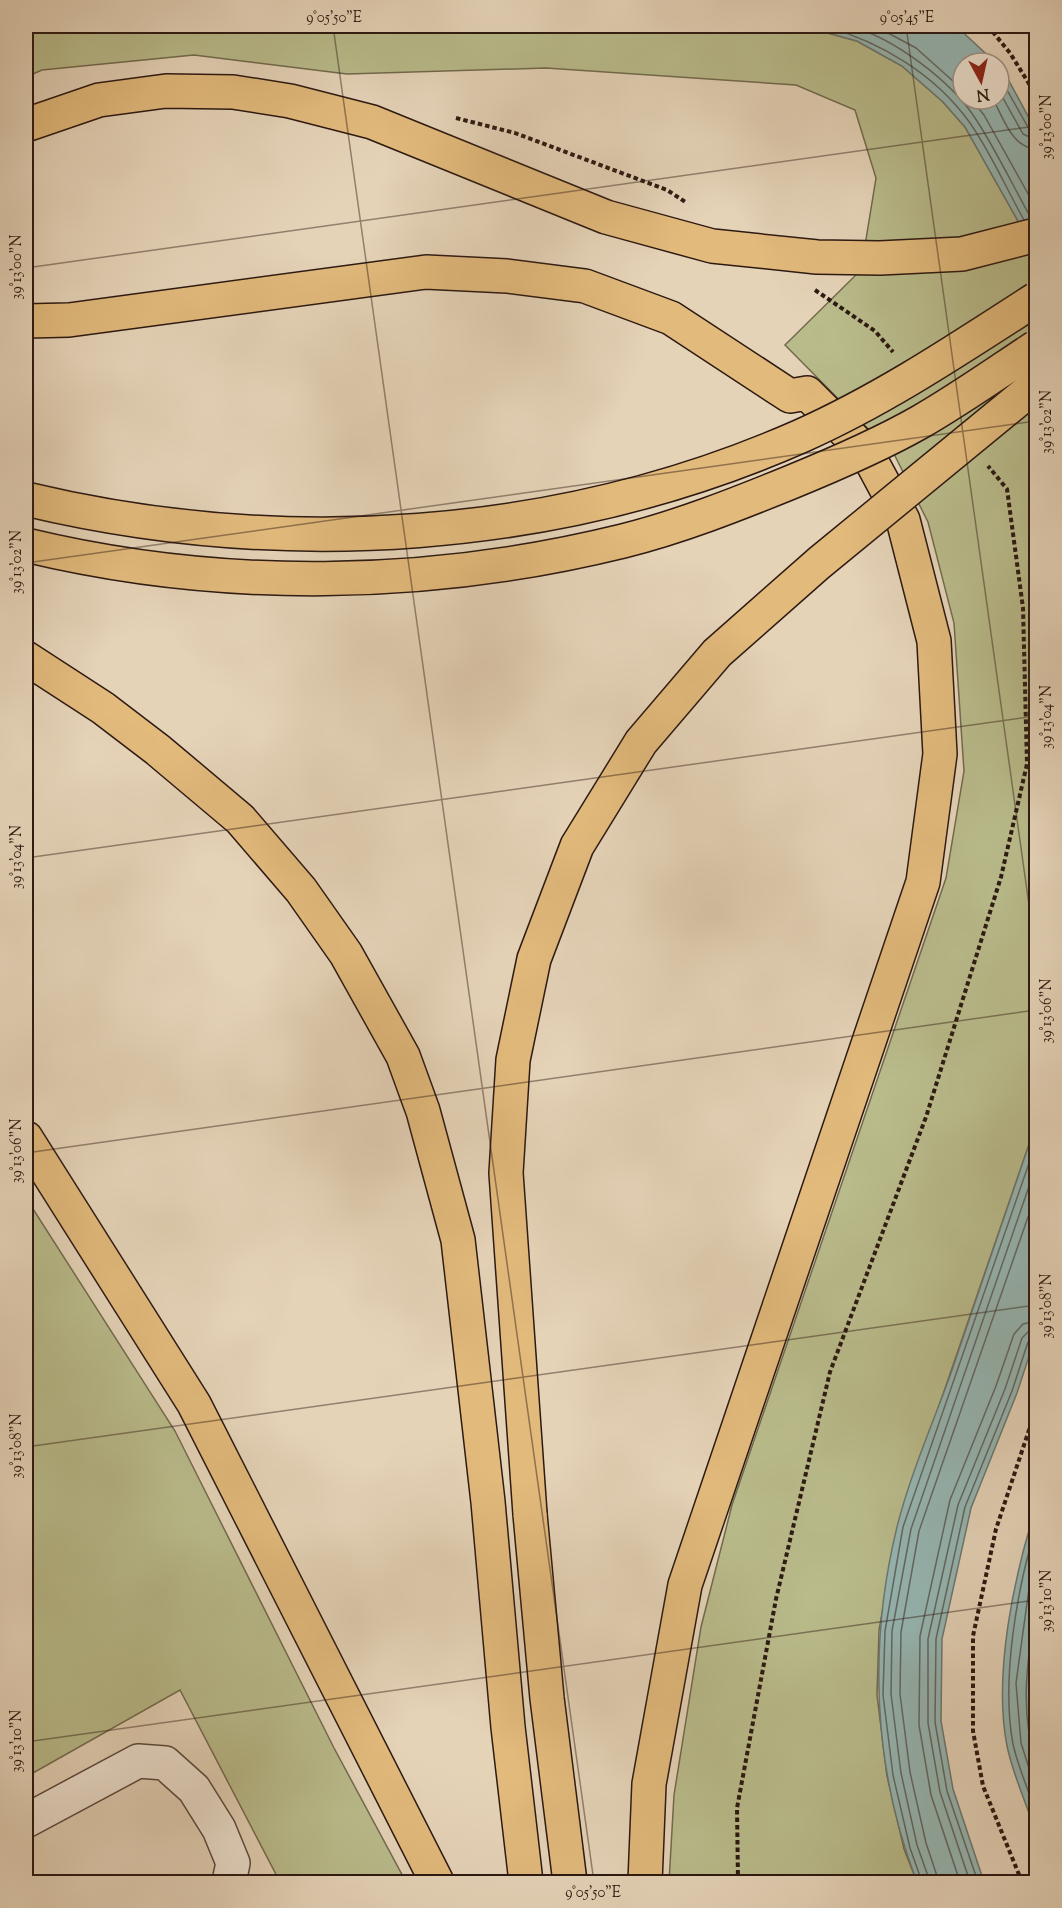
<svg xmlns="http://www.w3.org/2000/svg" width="1062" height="1908" viewBox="0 0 1062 1908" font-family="'Sorts Mill Goudy',serif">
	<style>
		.green { fill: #b9bb8b; stroke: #726a4e; stroke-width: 1.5 }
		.water { fill: #96b7b4; stroke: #6c7873; stroke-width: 1.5 }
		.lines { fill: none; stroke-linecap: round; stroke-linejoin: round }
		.shore { stroke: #616863; stroke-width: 1.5 }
		.minor-casing { stroke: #5a483c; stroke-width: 36 }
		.highway-casing { stroke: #2c1912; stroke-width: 36 }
		.path { stroke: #2c1912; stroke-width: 4; stroke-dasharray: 4.5 3; stroke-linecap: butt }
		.minor { stroke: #eee2d1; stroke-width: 33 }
		.highway { stroke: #e2ba7c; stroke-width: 33 }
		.highway-bridge-casing { stroke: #2c1912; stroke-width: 36; stroke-linecap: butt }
		.highway-bridge { stroke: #e2ba7c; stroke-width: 33 }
		.ticks { fill: none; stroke: #2c1912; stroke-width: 1.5; stroke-opacity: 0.45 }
		.neatline { fill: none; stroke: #2c1912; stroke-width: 2 }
		.ticks-label { font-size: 15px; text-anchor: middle; fill: #2c1912 }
	</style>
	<rect width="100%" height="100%" fill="#e5d3b8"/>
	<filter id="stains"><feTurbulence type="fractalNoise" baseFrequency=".00333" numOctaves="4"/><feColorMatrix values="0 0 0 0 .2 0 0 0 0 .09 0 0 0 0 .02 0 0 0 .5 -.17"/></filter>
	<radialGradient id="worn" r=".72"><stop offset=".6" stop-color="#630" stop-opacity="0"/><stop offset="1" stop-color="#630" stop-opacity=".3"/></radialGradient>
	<path class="green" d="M26,26h776l55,15 45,25 41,36 22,25 71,126v871l-138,401 -19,105 -2,65 10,81 17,73 13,33h-248l5,-87 27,-168 31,-122 214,-627 18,-107 -10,-148 -26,-101 -33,-66 -110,-111 76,-75 15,-92 -21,-68 -59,-25 -250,-17 -199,6 -153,-19 -152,15 -16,7z
		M26,1198l149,233 159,317 72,134h-126l-100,-192 -154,87z"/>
	<path class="water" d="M802,26h154l40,37h-33v36h36v-33l3,2 34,63v122l-71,-126 -22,-25 -41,-36 -45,-25z
		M1036,1124v211l-19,58 -46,115 -29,131 -1,82 12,68 31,93h-67c-44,-113 -49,-237 -20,-355 13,-52 36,-104 54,-154 29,-83 57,-166 85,-249z
		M1036,1507v326c-9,-28 -23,-58 -29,-87 -14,-72 7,-170 29,-239z"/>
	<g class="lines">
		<path class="shore" d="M824,26c57,16 111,48 146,97 21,30 36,65 54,97
			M850,26c44,12 103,56 127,95 20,31 36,65 54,97
			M875,26l41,22 47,42
			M999,76l30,53 7,4
			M999,91l24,43 13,6
			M971,99l13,16 52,93
			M993,99c10,18 19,49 43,50
			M1036,1527c-19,61 -35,153 -23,217 5,23 16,47 23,70
			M1036,1552l-4,15 -16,116 5,60 15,47
			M1036,1598c-7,55 -18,110 0,164
			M922,1882l-12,-34 -17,-73 -10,-80 2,-64 18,-104 133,-384
			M930,1882l-13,-37 -16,-72 -10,-79 1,-63 19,-102 125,-363
			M939,1882l-13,-39 -16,-71 -10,-78 1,-62 18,-101 117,-337
			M960,1882l-29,-87 -12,-70 1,-89 30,-136 46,-114 18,-52 9,-10 13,-3
			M970,1882l-30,-90 -12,-69v-84l30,-134 47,-116 17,-51 6,-6 8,-2
			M978,1882l-31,-91 -12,-69 1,-83 29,-132 47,-116 16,-49 8,-5"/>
		<g class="minor-casing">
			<path id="minor" d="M26,1821l112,-60 27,2 29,26 25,40 14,34 -4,19"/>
		</g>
		<g class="highway-casing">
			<path id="highway" d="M26,321l43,-1 357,-48 81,4 78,10 86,32 119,78 17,-3 60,60 36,67 31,121 6,113 -17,128 -238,703 -36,199 -4,98
				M26,658l77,50 55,42 82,69 61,71 45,64 57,102 20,55 35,129 30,262 20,225 18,155
				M26,1138l168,266 243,478
				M530,1514l17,184 23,184"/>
		</g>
		<path class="path" d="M988,26l22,27 26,42
			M456,118l59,15 152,57 20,13
			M815,290l60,41 18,21
			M738,1882l-1,-74 39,-209 54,-227 96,-255 75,-240 26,-113 -4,-156 -16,-119 -19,-23
			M1022,1882l-39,-96 -10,-55v-95l23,-107 40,-120"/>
		<use href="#minor" class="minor"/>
		<use href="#highway" class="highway"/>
		<g class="highway-bridge-casing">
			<path id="highway-bridge" d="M26,125l73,-25 67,-9 67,1 57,9 82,21 234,95 106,29 105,11 63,1 82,-4 74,-19
				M26,499c255,61 533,44 775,-63 83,-37 159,-88 235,-137
				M26,545c195,47 402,44 597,-4 56,-14 112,-36 166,-58 44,-18 89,-37 131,-61 40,-23 78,-50 116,-75
				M530,1514l-24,-341 7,-113 21,-101 43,-113 64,-104 76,-89 102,-90 217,-178"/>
		</g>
		<use href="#highway-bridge" class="highway-bridge"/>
	</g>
	<path class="ticks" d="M333,26l261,1856M906,26l130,929M26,268l1010,-142M26,563l1010,-142M26,858l1010,-142M26,1153l1010,-143M26,1447l1010,-142M26,1742l1010,-142"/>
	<rect width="1062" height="1908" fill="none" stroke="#e5d3b8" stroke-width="66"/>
	<g transform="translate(981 81) rotate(172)"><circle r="28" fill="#eee2d1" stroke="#a09285" stroke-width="1.5"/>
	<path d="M0-4.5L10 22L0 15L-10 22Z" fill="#8f2418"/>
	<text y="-9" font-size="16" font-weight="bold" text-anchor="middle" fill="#2c1912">N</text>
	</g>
	<rect x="33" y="33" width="996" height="1842" class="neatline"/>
	<g class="ticks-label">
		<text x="334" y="22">9°05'50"E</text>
		<text x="907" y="22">9°05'45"E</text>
		<text transform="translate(1046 127) rotate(-90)" y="5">39°13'00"N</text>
		<text transform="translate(16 267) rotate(-90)" y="5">39°13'00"N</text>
		<text transform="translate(1046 422) rotate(-90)" y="5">39°13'02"N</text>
		<text transform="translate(16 562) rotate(-90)" y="5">39°13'02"N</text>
		<text transform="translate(1046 717) rotate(-90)" y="5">39°13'04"N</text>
		<text transform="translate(16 857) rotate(-90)" y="5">39°13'04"N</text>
		<text transform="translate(1046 1011) rotate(-90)" y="5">39°13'06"N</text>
		<text transform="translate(16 1151) rotate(-90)" y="5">39°13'06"N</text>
		<text transform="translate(1046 1306) rotate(-90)" y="5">39°13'08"N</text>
		<text transform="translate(16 1446) rotate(-90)" y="5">39°13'08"N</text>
		<text transform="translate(1046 1601) rotate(-90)" y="5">39°13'10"N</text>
		<text transform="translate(16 1741) rotate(-90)" y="5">39°13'10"N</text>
		<text x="593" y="1897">9°05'50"E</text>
	</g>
	<rect width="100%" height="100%" filter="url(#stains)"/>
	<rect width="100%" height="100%" fill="url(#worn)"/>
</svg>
